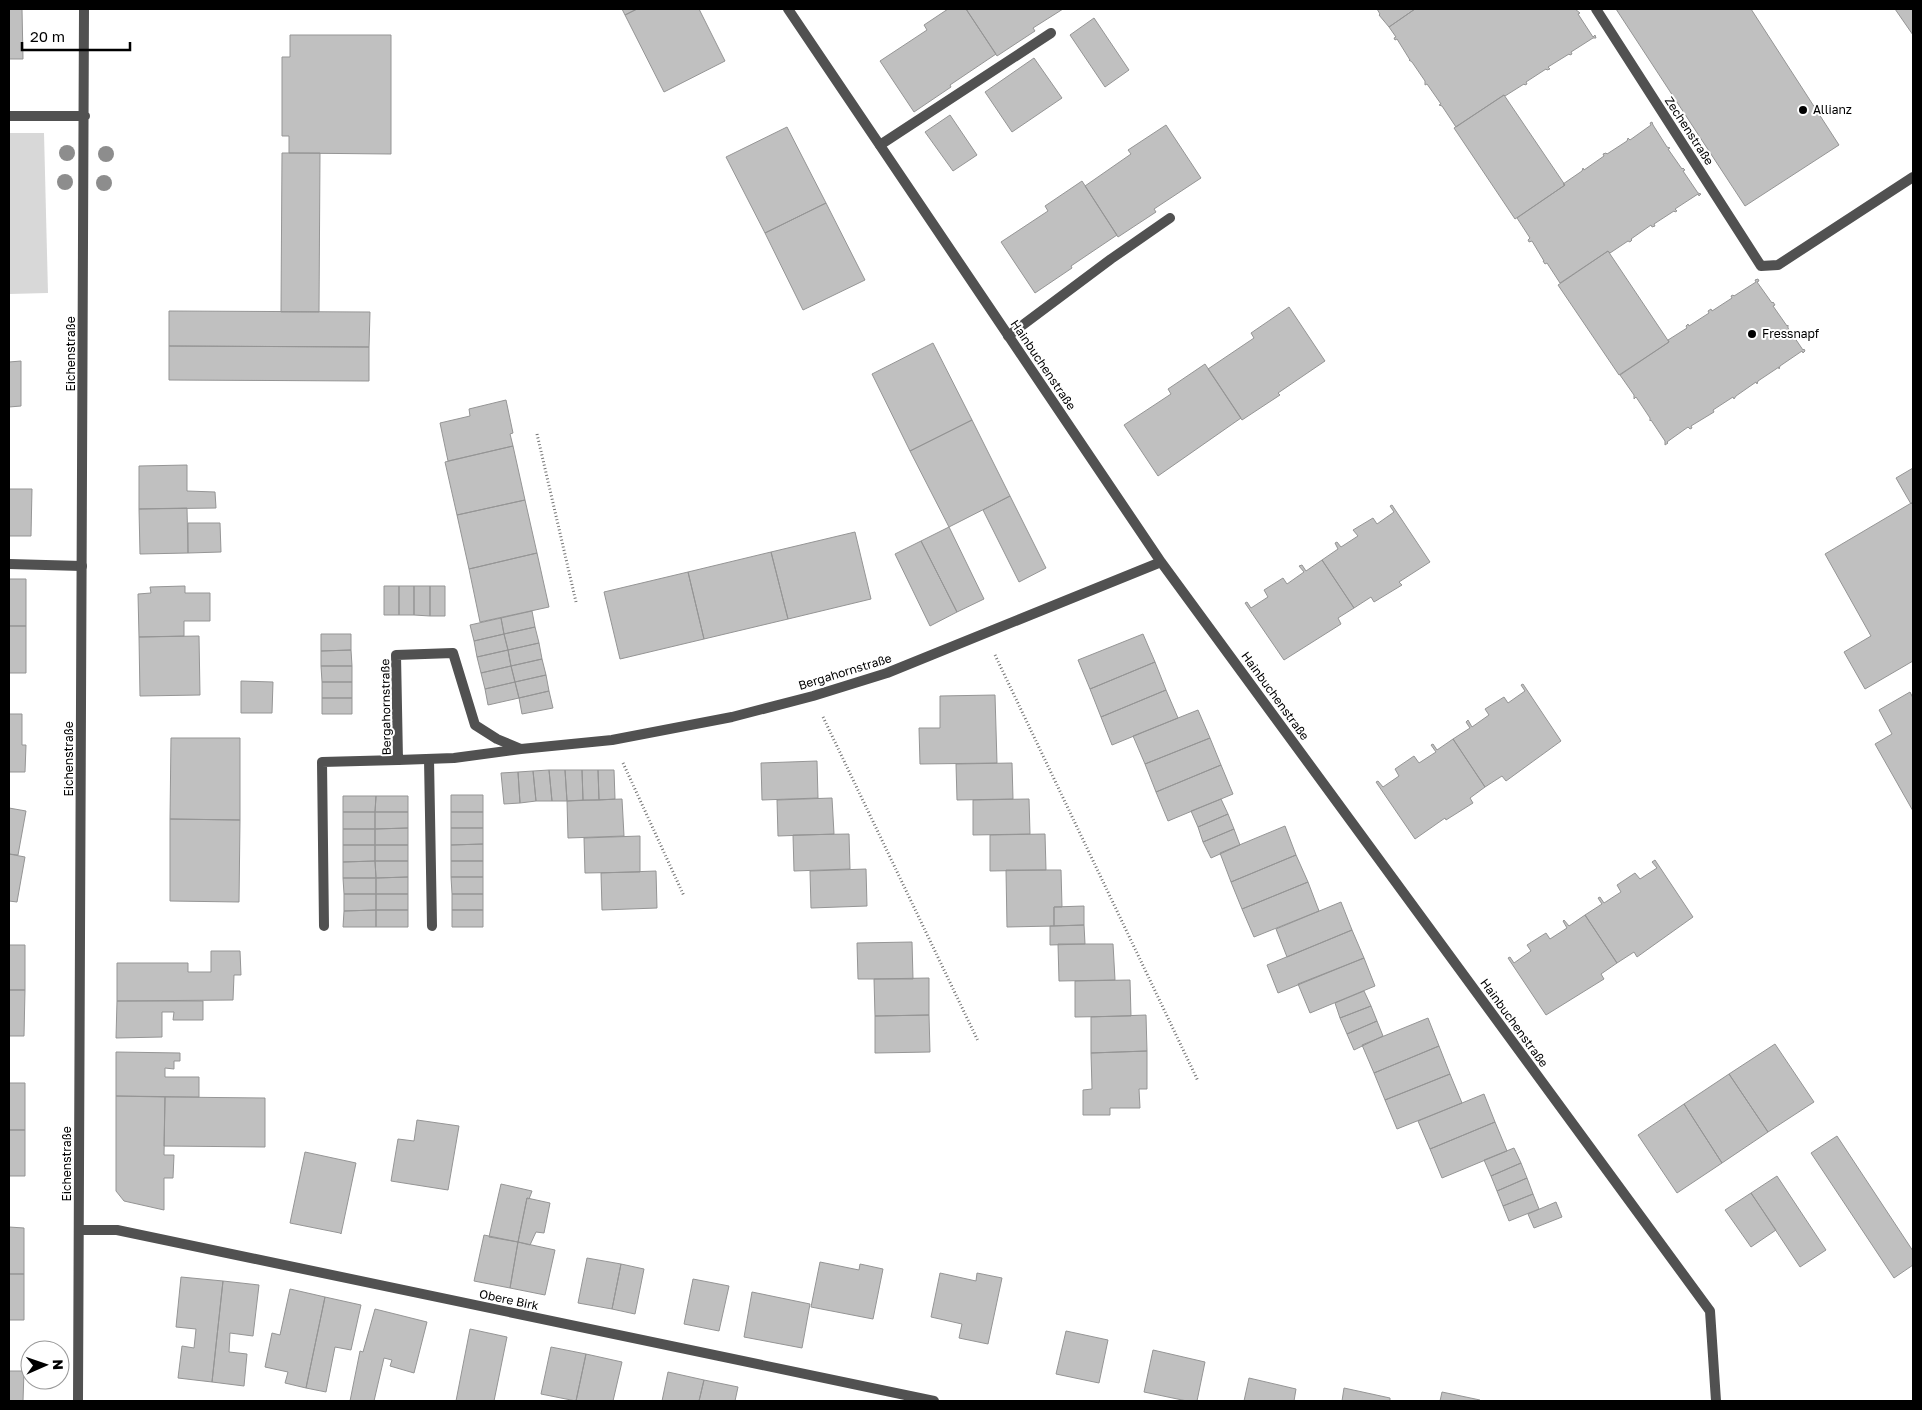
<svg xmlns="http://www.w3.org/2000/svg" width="1922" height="1410" viewBox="0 0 1922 1410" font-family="'Golos Text',sans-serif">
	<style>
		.green { fill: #d8d8d8 }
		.building { fill: #c0c0c0; stroke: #959595 }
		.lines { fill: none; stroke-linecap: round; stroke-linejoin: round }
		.path { stroke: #737373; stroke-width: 3; stroke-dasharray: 1 2.5; stroke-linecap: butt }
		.lane { stroke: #515151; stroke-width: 10 }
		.street { stroke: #515151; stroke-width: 10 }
		.tree { fill: #8d8d8d }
		.poi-dot { fill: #000; stroke: #fff; stroke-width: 2 }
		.labels { text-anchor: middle; stroke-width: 4; stroke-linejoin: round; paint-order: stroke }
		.poi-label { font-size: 12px; fill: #000; stroke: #fff; text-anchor: start }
		.street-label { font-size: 12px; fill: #000; stroke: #fff }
	</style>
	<rect width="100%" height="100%" fill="#fff"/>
	<path class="green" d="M9,133h35l4,160 -39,1z"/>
	<path class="building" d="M9,9h13l1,50h-14z
		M622,9h15l-12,6z
		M637,9h62l26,52 -61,31 -39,-77z
		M948,9h18l30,45 -46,31 1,2 -37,25 -34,-51 47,-31 -3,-5z
		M966,9h97l-30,19 2,3 -38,25z
		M1377,9h38l-26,18 -10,-12 1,-1z
		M1415,9h160l5,4 -2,1 15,23 2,-2 1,3h-3l-22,14 1,2 -2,1 -1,-1 -21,13 2,2 -3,1 -1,-1 -20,13 1,2 -2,1 -1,-1 -19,12 -1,-1 -48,32 -14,-21 -3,-1 2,-1 -14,-20 -2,1v-4l-13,-19 -3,-2h1l-13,-21 -2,1 -1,-2 2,-1 -7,-10z
		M1616,9h135l88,136 -94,61z
		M1895,9h18v26z
		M1094,18l35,52 -24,17 -35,-52z
		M290,35h101v119l-102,-1v-17h-7v-79h8z
		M1034,58l28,40 -50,34 -27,-40z
		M1504,95l61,90 -50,34 -61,-91z
		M950,115l27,40 -24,16 -28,-39z
		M1652,122l1,3 14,22 3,1 -2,1 14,20 1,-1 2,2 -2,1 15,22 3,1 -2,2 -1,-2 -23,15 2,2 -2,1 -1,-1 -20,13 1,2 -3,1 -1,-2 -20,14 1,1 -2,2 -2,-1 -18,12 -2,-2 -48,32 -13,-20 -2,1 -2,-3h1l-12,-20 -3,1 -1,-2 2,-2 -13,-20 48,-33 -2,-1 19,-13 1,-3 1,2 20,-14 -1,-2 3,-1 1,1 20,-13 1,-3 2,2 21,-15 -1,-2z
		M1166,125l35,53 -47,31 2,3 -38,25 -33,-51 46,-32 -3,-4z
		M787,127l39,76 -61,30 -39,-76z
		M282,153h38l-1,159h-38z
		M1082,181l35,54 -46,31 1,2 -37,25 -34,-51 47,-31 -3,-5z
		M826,203l39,77 -62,30 -38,-77z
		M1608,251l61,91 -50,33 -61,-90z
		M1758,279l1,2 -2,1 15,21 1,-1 2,3 -2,1 14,20 1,-1v3l15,22 1,-1 1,2 -2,2 -1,-2 -22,15 -1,3v-2l-21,14 -1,3 -1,-2 -20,14 -2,3 -1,-2 -20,13 1,2 -23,14 1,2 -2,1 -2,-2 -21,15 1,1 -3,2v-4l-14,-21 -1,1v-3l-14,-21 -2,2v-4l-14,-20 49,-33 -1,-2 19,-12 -1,-2 2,-2 1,2 20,-13 -1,-2 3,-2 1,2 20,-13 -1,-2 2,-1 1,1 22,-14 -1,-2z
		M1289,307l36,54 -47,32 2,2 -38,25 -34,-51 46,-31 -3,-5z
		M169,311l201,1 -1,35 -200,-1z
		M933,343l39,77 -62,31 -38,-77z
		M169,346l200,1v34l-200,-1z
		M21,361v45l-12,1v-45z
		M1205,364l36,54 -83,58 -34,-51 47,-31 -3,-5z
		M506,400l7,33 -3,1 3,12 -65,15 -8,-38 30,-7 -1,-7z
		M972,420l38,76 -61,31 -39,-76z
		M513,446l12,54 -68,15 -12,-53z
		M187,465v26l28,1 1,16 -77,1v-43z
		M1913,468v34l-2,2 -15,-26z
		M9,489h23l-1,47h-22z
		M1010,496l36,72 -27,14 -36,-72z
		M525,500l12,53 -68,16 -12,-54z
		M1913,502v159l-48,28 -21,-37 27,-16 -46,-82z
		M1392,505l38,57 -31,20 3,3 -28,17 -3,-5 -17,11 -32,-48 16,-11 -3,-6 2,-1 4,5 17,-11 -5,-6 20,-12 4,6 17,-12 -4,-6z
		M187,508l1,45 -48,1 -1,-45z
		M188,523h32l1,29 -33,1z
		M949,527l35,72 -27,13 -36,-71z
		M855,532l16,67 -83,20 -17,-67z
		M921,541l36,71 -27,14 -35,-72z
		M771,552l17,67 -84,20 -16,-67z
		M537,553l12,54 -69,15 -11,-53z
		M1322,560l32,48 -16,10 3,6 -57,36 -39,-57 2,-1 4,6 17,-11 -4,-7 19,-12 4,6 17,-12 -5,-6 3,-1 4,6z
		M688,572l16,67 -84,20 -16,-67z
		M9,579h17v47h-17z
		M185,586v7h25v28h-26v15l-45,1 -1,-43 13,-1 -1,-6z
		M384,586h15v29h-15z
		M399,586h15v29h-15z
		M414,586h16v30l-16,-1z
		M430,586h15v30h-15z
		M532,611l3,16 -31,7 -3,-16z
		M501,618l3,16 -30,7 -4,-16z
		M9,626h17v47h-17z
		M535,627l4,16 -31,7 -4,-16z
		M321,634h30v16l-30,1z
		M504,634l4,16 -31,7 -3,-16z
		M1143,634l12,28 -65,27 -12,-29z
		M199,636l1,59 -60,1 -1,-59z
		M539,643l3,16 -31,7 -3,-16z
		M351,650l1,16h-31v-15z
		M508,650l3,16 -30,7 -4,-16z
		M542,659l4,16 -31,7 -4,-16z
		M1155,662l11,28 -65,27 -11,-28z
		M321,666h31v16h-30z
		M511,666l4,16 -30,7 -4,-16z
		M546,675l3,16 -30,7 -4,-16z
		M241,681l32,1 -1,31h-31z
		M322,682h30v16h-30z
		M515,682l4,16 -31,7 -3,-16z
		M1523,684l38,57 -55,40 -4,-5 -17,11 -32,-48 17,-11 -4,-6 2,-2 4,7 17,-12 -4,-6 19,-12 4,6 17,-12 -4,-6z
		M1166,690l12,28 -66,27 -11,-28z
		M549,691l4,17 -31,6 -3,-16z
		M1910,692l3,6v113l-38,-67 17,-10 -13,-24z
		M995,695l2,68 -77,1 -1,-36h21v-32z
		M322,698h30v16h-30z
		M1198,710l12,28 -65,26 -12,-28z
		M9,714h13v31h4l-1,27h-16z
		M171,738h69v82l-70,-1z
		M1210,738l11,27 -65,27 -11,-28z
		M1453,739l32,48 -15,11 3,5 -27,17 -1,-2 -30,21 -39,-57 2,-1 5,6 16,-11 -4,-7 19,-13 5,7 17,-11 -5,-7 2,-1 4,6z
		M817,761l1,37 -56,2 -1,-37z
		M1012,763l1,36 -56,1 -1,-36z
		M1221,765l12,29 -65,27 -12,-29z
		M549,770h16l2,31h-15z
		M549,770l3,31h-16l-3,-30z
		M565,770h17l1,30 -16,1z
		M582,770h16l1,30h-16z
		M598,770h16l1,29 -16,1z
		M533,771l3,30 -16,2 -2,-31z
		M518,772l2,31 -16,1 -3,-31z
		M451,795h32v17h-32z
		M343,796h33l-1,16h-32z
		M376,796h32v16h-33z
		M832,798l2,36 -56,2 -1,-36z
		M622,799l2,37 -56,2 -1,-37z
		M1029,799l1,35 -57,1v-35z
		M1221,799l7,15 -30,13 -7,-16z
		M9,808l17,3 -8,44 -9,-1z
		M343,812h32v17h-32z
		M375,812h33v16l-33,1z
		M451,812h32v16h-32z
		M1228,814l6,15 -31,13 -5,-15z
		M170,819l70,1 -1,82 -69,-1z
		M1285,826l11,29 -65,27 -11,-29z
		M408,828v17h-33v-16z
		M451,828h32v16l-32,1z
		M343,829h32v16h-32z
		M1234,829l6,16 -29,13 -8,-16z
		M849,834l1,35 -56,2 -1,-36z
		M1045,834l1,36 -56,1v-36z
		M640,836v36l-55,1 -1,-35z
		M483,844v17h-32v-16z
		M343,845h32v16l-32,1z
		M375,845h33v16h-33z
		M9,854l16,3 -8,45 -8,-1z
		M1296,855l12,27 -66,27 -11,-27z
		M1655,860l38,57 -56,40 -3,-5 -17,11 -32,-48 17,-11 -4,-6 2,-1 4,6 17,-11 -4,-7 18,-12 5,6 17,-11 -5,-6z
		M375,861h33v16l-32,1z
		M375,861l1,17h-33v-16z
		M451,861h32v16h-32z
		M866,869l1,37 -56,2 -1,-37z
		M1006,870h55l1,37h-8v19l-47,1z
		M656,871l1,37 -55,2 -1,-37z
		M408,877v17h-32v-16z
		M451,877h32v17h-31z
		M343,878h33v16h-32z
		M1308,882l11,29 -65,26 -12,-28z
		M344,894h32v16l-32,1z
		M376,894h32v16h-32z
		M452,894h31v16h-31z
		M1341,902l11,28 -65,27 -11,-28z
		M1084,906v19l-30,1v-19z
		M376,910v17h-33l1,-16z
		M376,910h32v17h-32z
		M452,910h31v17h-31z
		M1585,915l32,48 -16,11 3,5 -58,36 -38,-57 2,-1 4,6 17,-12 -4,-6 19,-12 4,6 17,-11 -4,-7 1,-1 5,6z
		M1084,925l1,19 -35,1v-19z
		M1352,930l12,28 -86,35 -11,-28z
		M912,942l1,37h-55l-1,-36z
		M1058,944h55l2,36 -56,1z
		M9,945h16v45h-16z
		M211,951h29l1,24h-7l-1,25 -116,1v-38h71v9h23z
		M1364,958l11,28 -65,27 -12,-29z
		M929,978v37l-54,1 -1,-37z
		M1130,980l1,36 -56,1v-36z
		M9,990h16l-1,46h-15z
		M1364,991l7,15 -31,12 -5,-15z
		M117,1001h86v19h-30l1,-8h-12v25l-46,1z
		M1371,1006l6,15 -30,13 -7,-16z
		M929,1015l1,37 -55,1v-37z
		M1146,1015l1,36 -56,2v-36z
		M1428,1018l11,28 -65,27 -12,-28z
		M1377,1021l6,15 -29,14 -7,-16z
		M1775,1044l39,58 -46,30 -39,-58z
		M1439,1046l11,28 -65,26 -11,-27z
		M1147,1051v38h-8l1,19h-30v7h-27v-25l9,-1 -1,-36z
		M116,1052l64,1v8h-6v8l-9,-1v9h34v20l-83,-1z
		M1450,1074l12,29 -65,26 -12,-29z
		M1729,1074l39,58 -46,31 -38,-59z
		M9,1083h16v47h-16z
		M1484,1094l11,28 -65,27 -12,-28z
		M116,1096l49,1 -1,58h10l-1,23h-9v32l-40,-9 -8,-10z
		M165,1097l100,1v49l-101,-1z
		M1684,1104l38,59 -45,30 -39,-58z
		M417,1120l42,6 -11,64 -57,-9 7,-42 16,2z
		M1495,1122l12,29 -65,27 -12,-29z
		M9,1130h16v46h-16z
		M1837,1136l76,115v14l-19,13 -83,-125z
		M1514,1148l7,15 -30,13 -7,-16z
		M305,1152l51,11 -15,71 -1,-1 -50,-10z
		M1521,1163l6,15 -30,13 -6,-15z
		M1777,1176l49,74 -26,17 -49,-74z
		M1527,1178l6,16 -30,12 -6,-15z
		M501,1184l31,7 -3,8 -2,-1 -9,44 -29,-5z
		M1751,1193l25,37 -25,17 -26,-37z
		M1533,1194l6,15 -30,12 -6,-15z
		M527,1198l23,5 -6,30 -8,-1 -6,13 -12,-3z
		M1556,1202l6,15 -28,11 -6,-14z
		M9,1227l15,1v46h-15z
		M484,1235l34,7 -8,46 -36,-7z
		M518,1242l37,8 -10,45 -35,-7z
		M587,1258l34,6 -9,45 -34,-6z
		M820,1262l39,8 1,-6 23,5 -10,50 -62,-12z
		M621,1264l23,5 -9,45 -23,-5z
		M940,1273l36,8 1,-8 25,5 -14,66 -29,-6 3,-14 -31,-7z
		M9,1274h15v46h-15z
		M181,1277l42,4 -11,101 -34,-4 4,-32 12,2 2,-19 -20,-2z
		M693,1279l36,7 -10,45 -35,-7z
		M223,1281l36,4 -6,51 -23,-3 -1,19 18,2 -3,32 -32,-4z
		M290,1289l35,8 -19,91 -21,-5 3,-11 -23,-5 7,-34 8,2z
		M752,1292l58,12 -8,44 -58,-11z
		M325,1297l36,8 -10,45 -16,-3 -9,45 -20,-4z
		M375,1309l52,13 -13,51 -24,-7 2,-6 -8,-2 -10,43h-24l10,-50 3,1z
		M470,1329l37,8 -13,64h-38z
		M1066,1331l42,9 -9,43 -43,-9z
		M551,1347l35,7 -10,47 -35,-7z
		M1153,1350l52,12 -8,39h-10l-43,-9z
		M586,1354l36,8 -9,39h-37z
		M9,1371h15l-1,30h-14z
		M668,1372l36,8 -5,21h-37z
		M1249,1378l47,11 -2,12h-50z
		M704,1380l34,7 -3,14h-36z
		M1344,1388l46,10v3h-48z
		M1442,1392l38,8v1h-40z"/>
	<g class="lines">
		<path class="path" d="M537,434l39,168
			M995,655l203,426
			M823,717l155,324
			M623,763l61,133"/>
		<path class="lane" d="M1596,9l165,257 17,-1 135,-88
			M880,145l171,-112
			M1008,336l103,-77 59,-41
			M9,564l73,2
			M429,759l3,167
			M324,926l-2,-164 76,-2"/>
		<path class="street" d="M788,9l373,553 549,749 6,90
			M9,116h76
			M521,749l-67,9 -56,2 -2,-105 57,-2 22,72 22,14 24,10 91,-9 120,-23 81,-21 74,-23 274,-111
			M79,1230h38l817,171
			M78,1401l6,-1392"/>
	</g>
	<g class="tree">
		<circle cx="67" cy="153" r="8"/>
		<circle cx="106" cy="154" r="8"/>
		<circle cx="65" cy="182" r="8"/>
		<circle cx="104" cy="183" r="8"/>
	</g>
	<g class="poi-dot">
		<circle cx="1803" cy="110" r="5"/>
		<circle cx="1752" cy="334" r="5"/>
	</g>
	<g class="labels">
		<g class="poi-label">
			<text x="1813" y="114">Allianz</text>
			<text x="1762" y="338">Fressnapf</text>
		</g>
		<g class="street-label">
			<text transform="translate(1689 131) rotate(57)" y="4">Zechenstraße</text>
			<text transform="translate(71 354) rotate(-90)" y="4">Eichenstraße</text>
			<text transform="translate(1043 365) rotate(56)" y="4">Hainbuchenstraße</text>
			<text transform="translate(845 672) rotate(-17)" y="4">Bergahornstraße</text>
			<text transform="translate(1275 696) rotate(54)" y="4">Hainbuchenstraße</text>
			<text transform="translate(386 707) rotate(-91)" y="4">Bergahornstraße</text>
			<text transform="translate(69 759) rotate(-90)" y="4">Eichenstraße</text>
			<text transform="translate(1514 1023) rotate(54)" y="4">Hainbuchenstraße</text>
			<text transform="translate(67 1164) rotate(-90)" y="4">Eichenstraße</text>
			<text transform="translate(509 1300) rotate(12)" y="4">Obere Birk</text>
		</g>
	</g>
	<rect width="1922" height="1410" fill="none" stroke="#000000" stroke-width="20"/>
	<g transform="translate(45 1365) rotate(88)"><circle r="24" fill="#ffffff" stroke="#999999"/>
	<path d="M0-4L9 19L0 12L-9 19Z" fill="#000000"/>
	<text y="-8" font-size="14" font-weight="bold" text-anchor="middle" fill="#000000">N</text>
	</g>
	<path d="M22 42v8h108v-8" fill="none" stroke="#000000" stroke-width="2.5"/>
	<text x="30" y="42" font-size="15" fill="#000000" stroke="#ffffff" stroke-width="4" paint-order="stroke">20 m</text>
</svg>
